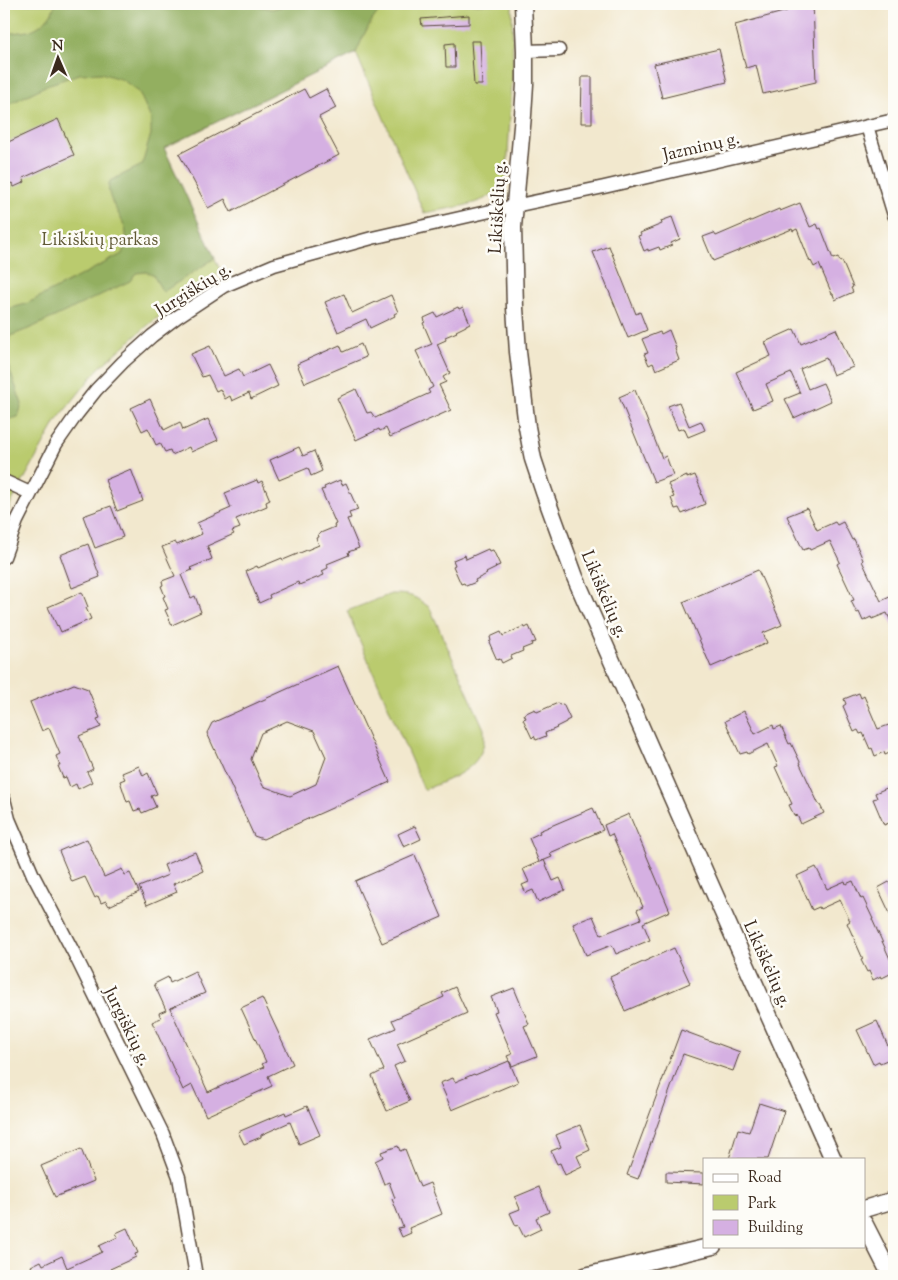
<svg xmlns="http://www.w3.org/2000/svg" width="898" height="1280" viewBox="0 0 898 1280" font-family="'Sorts Mill Goudy',serif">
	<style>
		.green { fill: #bacb6e; stroke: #7a7a46 }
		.forest { fill: #93af61; stroke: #676c40 }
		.building { fill: #d5b0e2; fill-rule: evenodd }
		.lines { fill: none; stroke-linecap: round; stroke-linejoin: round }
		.minor-casing { stroke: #564638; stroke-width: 15 }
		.tertiary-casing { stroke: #564638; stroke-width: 19 }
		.minor { stroke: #fff; stroke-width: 12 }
		.tertiary { stroke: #fff; stroke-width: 16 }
		.labels { text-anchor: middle; stroke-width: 5; stroke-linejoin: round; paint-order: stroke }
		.street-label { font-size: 18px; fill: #3b2a1e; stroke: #fdfcf7 }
		.park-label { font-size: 18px; fill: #615a36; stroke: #fdfcf7 }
	</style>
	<rect width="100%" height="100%" fill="#fdfcf7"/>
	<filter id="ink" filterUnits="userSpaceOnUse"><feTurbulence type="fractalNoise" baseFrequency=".02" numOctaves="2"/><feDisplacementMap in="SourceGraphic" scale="10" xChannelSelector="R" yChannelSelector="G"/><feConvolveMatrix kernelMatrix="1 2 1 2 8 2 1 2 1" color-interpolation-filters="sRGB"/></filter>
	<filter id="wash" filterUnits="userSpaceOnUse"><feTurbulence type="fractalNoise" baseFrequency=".0096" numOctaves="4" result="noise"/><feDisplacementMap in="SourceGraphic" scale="20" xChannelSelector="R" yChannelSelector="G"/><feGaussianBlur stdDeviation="1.12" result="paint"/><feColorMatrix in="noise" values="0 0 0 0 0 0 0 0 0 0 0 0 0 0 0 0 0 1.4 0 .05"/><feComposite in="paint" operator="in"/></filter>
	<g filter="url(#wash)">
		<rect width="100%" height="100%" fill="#f2e8ce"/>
		<path class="green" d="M4,4h508l1,62 -6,105c-1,5 -2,11 -5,15 -16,20 -54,22 -78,27l-68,-160 -192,95 57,124 -38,26 -36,28 -48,42 -42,52 -46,83 -7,18z
			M391,594c20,0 24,2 39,14l54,121c0,7 1,15 -3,23 -9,21 -37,29 -57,38l-77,-179z"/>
		<path class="forest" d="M55,4h200l3,2 14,3 19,-5h96c-16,12 -23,31 -31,49l-192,95 51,110 -52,34 -10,-17 -7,-3 -10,1 -6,8 -99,47 -21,8 -4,13v11l16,44 -4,13 -8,2 -6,-6v-103l22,-6 96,-50c2,-7 5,-13 4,-20 -1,-18 -23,-35 -16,-53l32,-16 9,-31v-15l-12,-27 -16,-12 -22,-7 -22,1 -32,11 -43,22v-73c8,-1 16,-2 24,-3 12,-3 25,-15 27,-27z"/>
		<g id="blocks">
			<path class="building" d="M786,4h27l3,78 -53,12 -7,-29 -10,3 -11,-43 52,-14z
				M469,15v9l-47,2 -1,-7z
				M471,41h9l2,44h-8z
				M454,43l1,24h-9l-1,-23z
				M719,49l8,33 -65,16 -8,-34z
				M582,77h10v46h-11z
				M304,89l5,9 17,-9 10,19 -17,9 20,38 -108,57 -6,-13 -17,9 -29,-54z
				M58,119l16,36 -51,23 2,4 -11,5 -2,-4 -8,4v-43z
				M800,203l10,24 7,-3 2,5 2,-1 12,31 5,-2 2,5 2,-1 11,26 -2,1 2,4 -18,8 -2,-6h-1l-13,-30 -5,3 -3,-6 -1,1 -13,-33 -4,2 -1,-2 -79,32 -10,-24 11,-4 2,3 63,-27 1,2z
				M672,217l8,22 -9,4 1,2 -12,5 -1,-3 -11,4v-2l-4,2 -6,-15 3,-1 -1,-2 22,-9 -1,-3z
				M609,246l27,68 4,-2 7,18 -19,8 -35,-86z
				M344,294l8,19 39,-18 7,17 -4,2 1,2 -25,12 -4,-9 -28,13 -13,-30z
				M458,307l1,2 4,-2 7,16 -4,2v1l-10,5 1,1 -12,5 1,3 -9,4 13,29 -7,4 3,5 -7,3 12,25 -61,27 -4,-9 -6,3 -1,-2 -23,11 -19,-42 19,-9 11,24 4,-1 4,6 55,-25 -2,-3 5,-3 -17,-36 16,-7 -9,-21 2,-1 -1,-4 11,-5 2,4z
				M794,329l7,15 35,-15 17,38 -20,8 -7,-17 -26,11 8,20 15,-6 8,18 -37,17 -9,-19 15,-6 -9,-20 -25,11 7,17 -20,8 -17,-37 35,-16 -6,-14z
				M669,330l7,18 -1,1 4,11 -23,10 -3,-7 -4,2 -5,-11 4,-1 -6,-14 18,-7 1,2z
				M361,344l5,13 -61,26 -8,-19 43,-19 3,7z
				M210,346l14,30 15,-7 4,8 25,-12 10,21 -27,13 -2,-6 -17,8 -2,-5 -5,3 -5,-10 -4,2 -8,-16 -6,2 -11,-23z
				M635,390l27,68 4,-2 7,19 -19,7 -35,-85z
				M150,399l14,31 16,-8 3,8 25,-11 10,21 -27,12 -2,-5 -17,8 -2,-5 -5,2 -5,-9 -4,2 -8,-17 -6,3 -11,-23z
				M679,402l10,24 12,-5 4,9 -17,7 -4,-9 -6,2 -10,-24z
				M299,447l4,9 11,-5 8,20 -11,5 -3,-8 -29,12 -9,-20z
				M131,469l12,32 -26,10 -12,-31z
				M695,475l7,17 -1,1 4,11 -23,10 -3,-6 -4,1 -4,-11 3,-1 -6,-13 19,-8v2z
				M257,480l1,3 4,-2 8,19 -4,2 1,4 -31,13 4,9 -8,3 2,3 -27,12 5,13 -22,9 2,2 -11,5 10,23 4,-2 6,16 -29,13 -7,-15 3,-1 -5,-12 2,-1 -4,-10 2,-1 -1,-4 13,-5 -13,-29 13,-5 2,3 25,-11 -5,-11 34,-15 -6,-15z
				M340,480l2,5 4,-2 12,27 -9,3 2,5 -4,1 12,29 -11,4 1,3 -22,9 1,4 -6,3 2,4 -25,10 -1,-3 -29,13 1,3 -11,5 -13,-32 11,-5 1,2 24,-10 1,2 36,-15 -3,-7 3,-1 -1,-3 17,-7 -1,-2 2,-1 -15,-34 4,-1 -1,-2z
				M111,506l12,31 -28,11 -12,-32z
				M807,508l10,22 18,-8 2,3 6,-3 9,18 2,-1 9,21 -1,1 19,40 13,-6v33l-7,-15 -15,6 -1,-2 -8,4 -4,-9 -2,1 -6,-12 3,-1 -17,-36 3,-2 -10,-21 -20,9 -1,-2 -6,2 -16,-34z
				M88,544l12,33 -28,11 -12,-33z
				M488,549l1,2 4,-1 7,15 -5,2 1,1 -10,5 1,1 -12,6 1,2 -10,4 -2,-3 -3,1 -8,-18 2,-1 -2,-5 12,-5 1,4z
				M758,570l24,55 -19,8 4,10 -56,24 -28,-65z
				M82,592l6,15 -2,1 5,11 -30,13 -3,-7 -1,1 -9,-19z
				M524,626l1,2 4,-2 7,16 -5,1 1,2 -10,4 1,2 -12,5 1,2 -10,5 -2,-4 -3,1 -8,-18 2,-1 -1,-4 11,-5 2,4z
				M338,666l52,116 -127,57 -9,-3 -47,-103 5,-10zM287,721l27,10 12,26 -10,27 -26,12 -27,-10 -12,-27 10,-26z
				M74,684l14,5 12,29 -3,1 4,8 -22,9 14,33 -6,3 5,10 -14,7 -2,-5 -6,3 -4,-10 -3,1 -5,-12h2l-4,-10 4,-2 -11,-26 -7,3 -12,-29z
				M859,693l2,5 3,-2 14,33 16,-6v28l-9,4 -1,-3 -9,4 -3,-8 -2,1 -7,-16 -3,1 -2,-4 -4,2 -11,-26 3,-2 -2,-5z
				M558,703l1,2 4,-1 7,15 -4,2v1l-10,5 1,1 -12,5 1,3 -10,4 -2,-4 -2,2 -9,-19 3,-1 -2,-4 11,-5 2,3z
				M744,711l11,23 18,-9 1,4 7,-3 8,18 2,-1 10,21h-1l19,41h1l4,8 -23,11 -4,-9 -2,2 -6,-12 3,-1 -17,-37 3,-1 -10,-22 -20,10 -1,-2 -7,2 -15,-33z
				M139,766l4,10 5,-3 9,21 -6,2 5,11 -14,6 -2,-4 -6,2 -4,-10 -3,1 -7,-21 5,-2 -3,-6z
				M889,787l2,4 3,-1v31l-10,4 -11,-26 4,-1 -2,-5z
				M593,808l10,22 -53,23 2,4 -12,5 4,-2 9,21 7,-3 5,12 -27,12 -5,-12 -7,3 -4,-8 7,-3 -6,-13 16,-7 -10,-24 11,-5 -1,-2z
				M629,814l41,97 -27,12 7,17 -34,14 -4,-9 -26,10 -13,-31 20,-8 8,19 40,-16 -4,-9 6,-3 -31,-73 -4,2 -4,-11z
				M415,826l6,13 -17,8 -6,-13z
				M87,839l17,38 18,-8 3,6 5,-2 9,19 -30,14 -3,-5 -5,2 -3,-7 -3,2 -10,-21 -13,5 -13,-31z
				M195,852l8,19 -30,13 4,8 -30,13 -8,-18 29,-12 -4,-10z
				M415,855l27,62 -60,26 -27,-62z
				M816,867l11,22 18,-8 1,3 7,-3 8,18 2,-1 10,21h-1l19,42 3,-2v13l-12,6 -1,-2 -8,4 -4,-9 -2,1 -6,-12 2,-1 -16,-36 3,-2 -10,-21 -20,9 -1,-2 -7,3 -15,-34z
				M889,882l5,12v28l-16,-34z
				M674,948l16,35 -65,28 -15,-34z
				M195,971l10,22 -35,15 38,84 56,-25 -2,-3 4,-2 -25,-54 21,-10 31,66 -25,12 4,10 -66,30 -14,-31 -9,5 -31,-68 9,-4 -2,-5 7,-3 -12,-26 14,-7 2,6z
				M455,987l12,26 -70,31 8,17 -11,5 16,35 -23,10 -15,-35 12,-6 -14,-31 26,-11 -4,-8 52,-23 -2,-4z
				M514,988l15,36 -5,2 13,30 -25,10 -5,-10 5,-2 -18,-42 3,-1 -6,-14z
				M877,1021l11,25 6,-3v14l-14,6 -1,-2 -6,3 -16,-34z
				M681,1030l59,22 -7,19 -50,-17 -45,125 -11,-4z
				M509,1061l9,21 -66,28 -12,-27 13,-5 2,4 19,-8 1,1z
				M759,1103l25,8 -16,48h-39l9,-30 11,3z
				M307,1106l13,29 -21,9 -9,-22 -29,13v2l-17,7 -6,-12 47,-20 1,3z
				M580,1125l10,25 -13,6 5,11 -17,8 -5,-12 -3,1 -6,-13 10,-4 -5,-12z
				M398,1146l2,5 5,-2 15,38 10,-4 12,31 -33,14 2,5 -9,4 -4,-9 5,-1 -11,-28 3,-1 -6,-16 -5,2 -9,-23 8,-4 -2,-5z
				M81,1149l13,32 -39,16 -14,-31z
				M666,1172l38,1v11l-38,-2z
				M539,1187l10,25 -13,6 5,11 -17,8 -6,-12 -2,1 -6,-13 10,-4 -5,-12z
				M127,1228l11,25 -3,1 1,3 -26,12 2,4 -7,3h-70l-4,-10 10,-5 2,4 19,-9 5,12 35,-16 -3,-6 19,-9 -2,-4z"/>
		</g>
	</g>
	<g filter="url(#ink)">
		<use href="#blocks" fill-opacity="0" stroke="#564638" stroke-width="1"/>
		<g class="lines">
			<g class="minor-casing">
				<path id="minor" d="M525,51l34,-1
					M867,126l27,89
					M4,481l26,12
					M4,557l13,-36 39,-77 21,-30 19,-24 27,-28 29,-26 25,-19 47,-31 50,-21 98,-27 123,-28 109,-23 290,-67
					M4,799l5,20 24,56 43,82 87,177 16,43 17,99"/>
			</g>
			<g class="tertiary-casing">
				<path id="tertiary" d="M523,4l2,47v33l-2,31 -10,112 2,81 3,44 9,75 6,32 11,33 31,85 136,309 122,273
					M864,1209l30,-9
					M864,1223l27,53
					M585,1276l128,-30"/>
			</g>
			<use href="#minor" class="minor"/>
			<use href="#tertiary" class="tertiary"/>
		</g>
	</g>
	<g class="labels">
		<g class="street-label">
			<text transform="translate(701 146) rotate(-13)" y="6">Jazminų g.</text>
			<text transform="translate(497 207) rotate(-87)" y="6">Likiškėlių g.</text>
			<text transform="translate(193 289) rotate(-32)" y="6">Jurgiškių g.</text>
			<text transform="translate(605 594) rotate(67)" y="6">Likiškėlių g.</text>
			<text transform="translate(768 964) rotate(66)" y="6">Likiškėlių g.</text>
			<text transform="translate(128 1026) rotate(64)" y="6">Jurgiškių g.</text>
		</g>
		<g class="park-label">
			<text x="100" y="245">Likiškių parkas</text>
		</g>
	</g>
	<rect width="898" height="1280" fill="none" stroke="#fdfcf7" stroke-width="20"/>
	<rect x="703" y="1158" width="162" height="90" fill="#fdfcf7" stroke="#afa8a0"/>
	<rect x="713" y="1174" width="25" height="8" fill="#ffffff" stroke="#afa8a0"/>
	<text x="748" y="1182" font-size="15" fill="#3b2a1e">Road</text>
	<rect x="713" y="1195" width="25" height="15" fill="#bacb6e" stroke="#afa8a0"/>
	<text x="748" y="1208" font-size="15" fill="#3b2a1e">Park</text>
	<rect x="713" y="1220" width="25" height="15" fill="#d5b0e2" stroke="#afa8a0"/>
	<text x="748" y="1232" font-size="15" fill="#3b2a1e">Building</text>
	<g transform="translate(58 58) rotate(358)" stroke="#fdfcf7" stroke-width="4" paint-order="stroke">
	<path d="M0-4L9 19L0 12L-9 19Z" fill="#3b2a1e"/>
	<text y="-8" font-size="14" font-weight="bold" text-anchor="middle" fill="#3b2a1e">N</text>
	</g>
</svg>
